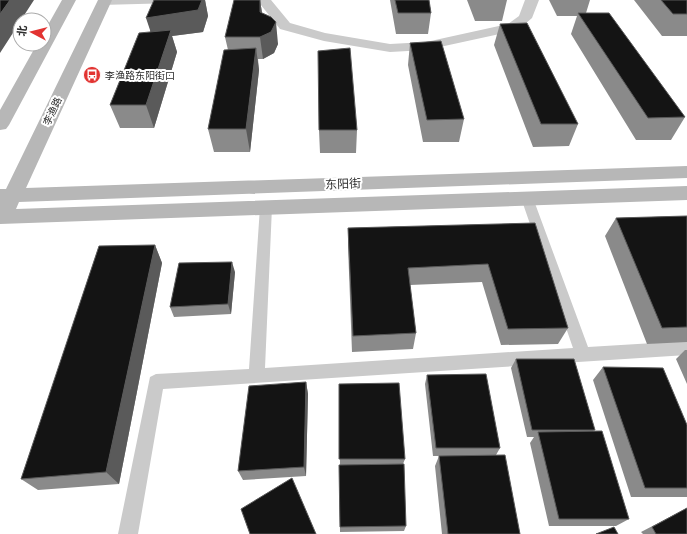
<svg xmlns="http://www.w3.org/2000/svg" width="687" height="534" viewBox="0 0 687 534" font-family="Jost,'Noto Sans SC',sans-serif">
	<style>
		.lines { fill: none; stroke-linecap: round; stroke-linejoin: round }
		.lane { fill: #cacaca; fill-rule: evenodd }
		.street { fill: #cacaca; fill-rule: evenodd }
		.secondary { fill: #b7b7b7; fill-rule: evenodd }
		.wall { fill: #8a8a8a }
		.shaded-wall { fill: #5a5a5a }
		.building { fill: #141414; stroke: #5a5a5a }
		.labels { text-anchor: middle; stroke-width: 4; stroke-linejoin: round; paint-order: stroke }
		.far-poi-label { font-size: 10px; fill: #2d2d2d; stroke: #fff; text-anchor: start }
		.far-street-label { font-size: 10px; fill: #2d2d2d; stroke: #fff }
		.street-label { font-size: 12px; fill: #2d2d2d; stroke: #fff }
	</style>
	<rect width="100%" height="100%" fill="#fff"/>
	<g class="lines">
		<path class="lane" d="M104,0h75l-4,3 -74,2 -1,-2z
			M527,194l4,1 2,3 55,149 99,-6v14l-524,34 -25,145h-20l32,-157 6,-3 93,-5 11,-162 1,-3h10l1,3 -7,161 308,-20 -52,-150 2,-3z"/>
		<path class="street" d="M257,0h14l19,23 35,10 65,11 36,-2 82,-18 11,-8 6,-16h14l-7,18 -14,12 -92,20 -36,2 -66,-11 -44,-12z"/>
		<path class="secondary" d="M62,0h14l-67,125 -3,4 -6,1v-20l37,-66h7v-12z
			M98,0h14l-86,188 661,-22v12l-668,24 -3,7 671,-23v14l-687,24v-35h6z"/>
	</g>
	<path class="wall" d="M154,0h51l3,16 -5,16 -31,4 5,16 -23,76h-34l-10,-23 40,-73z
		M260,0l2,13 16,31 -4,9 -11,6h-5l1,11 -9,82h-36l-6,-23 20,-79 -3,-13z
		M390,0h39l2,13 -3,21h-32z
		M467,0h40l-5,21h-27z
		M549,0h41l-4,13 99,104 -14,23h-35l-65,-106 6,-18h-20z
		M634,0h53v36h-25z
		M500,24l78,100 -9,22 -36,1 -39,-102z
		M410,43l54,76 -5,23h-36l-15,-77z
		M319,130h38l-1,23h-36z
		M687,216v126l-40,2 -42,-108 11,-18z
		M535,223l33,105 -10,16 -57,1 -19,-63 -72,3 6,48 -3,16 -61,3 -4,-106v-18z
		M155,245l7,18 -43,221 -81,6 -17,-11z
		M235,272l-4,42 -57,3 -4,-10z
		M685,350h2v34l-11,-25z
		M516,359l79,71 -2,1 36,88 -13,7h-67l-19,-83 4,-6h-7l-16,-69z
		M603,367l84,58v72h-56l-38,-117z
		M427,375l73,73 -4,7 24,79h-78l-7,-68 4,-10h17h-23l-8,-72z
		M306,382l2,12 -2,82 -63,4 -5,-9z
		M339,384l66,75 -2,5 3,62 -2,5 -64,1 -1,-67h1z
		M687,508v26h-44l-2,-2z"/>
	<path class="shaded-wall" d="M10,0h24l-13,20h-1v2l-20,31v-39z
		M202,0h3l3,16 -5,16 -31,4 5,16 -23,76 -8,-23 7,-66 -7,-21z
		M260,0l3,19 -3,-7z
		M276,22l2,22 -4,9 -11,6 -3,-22z
		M256,48l3,22 -9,82 -4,-23z
		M155,245l7,18 -43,221 -13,-12z
		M232,262l3,10 -4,42 -3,-10z
		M306,382l2,12 -2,82 -2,-9z"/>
	<path class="building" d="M0,0h10l-10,14z
		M154,0h48l-4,10 -52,8z
		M234,0h26v12l11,5 5,5 -5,10 -11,5h-35z
		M395,0h34l2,13h-33z
		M661,0h26v14h-14z
		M578,13h31l76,104 -37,1z
		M527,23l51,101h-37l-41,-100z
		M171,30l-25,75h-36l29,-72z
		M441,41l23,78 -37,1 -17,-77z
		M256,48l-10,81h-38l16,-79z
		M350,48l7,82h-38l-1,-79z
		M687,216v111l-25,1 -46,-110z
		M535,223l33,105 -60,1 -20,-65 -80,4 8,65 -63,3 -5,-108z
		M155,245l-49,227 -85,7 78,-233z
		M232,262l-4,42 -58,3 9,-44z
		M516,359h58l21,71h-63z
		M603,367l60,1 24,57v63h-42z
		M486,374l14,74h-64l-9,-73z
		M306,382l-2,85 -66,4 11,-85z
		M399,383l6,76h-66v-75z
		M602,431l27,88h-70l-21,-87z
		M505,455l15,79h-72l-9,-78z
		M404,464l2,62 -66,1 -1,-62z
		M292,478l24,56h-66l-9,-25z
		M687,508v26h-31l-4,-7z
		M614,527l4,7h-22z"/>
	<defs>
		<g id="bus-disc" transform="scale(0.9)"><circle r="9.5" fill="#e23331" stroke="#fff"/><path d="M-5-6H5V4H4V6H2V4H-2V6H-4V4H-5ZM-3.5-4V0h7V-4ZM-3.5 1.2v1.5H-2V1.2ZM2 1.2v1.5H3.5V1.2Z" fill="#fff"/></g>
	</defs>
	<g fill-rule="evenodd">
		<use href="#bus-disc" x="92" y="75"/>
	</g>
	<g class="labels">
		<g class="far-poi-label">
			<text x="105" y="79">李渔路东阳街口</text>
		</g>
		<g class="far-street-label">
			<text transform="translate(52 111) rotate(-65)" y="4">李渔路</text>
		</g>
		<g class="street-label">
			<text transform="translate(343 184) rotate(-2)" y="4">东阳街</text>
		</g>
	</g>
	<g transform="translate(32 32) rotate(277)"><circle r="19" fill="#ffffff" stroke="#ababab"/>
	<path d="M0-3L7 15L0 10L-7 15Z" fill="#e23331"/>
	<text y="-6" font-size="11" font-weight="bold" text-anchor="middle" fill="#2d2d2d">北</text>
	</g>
</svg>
